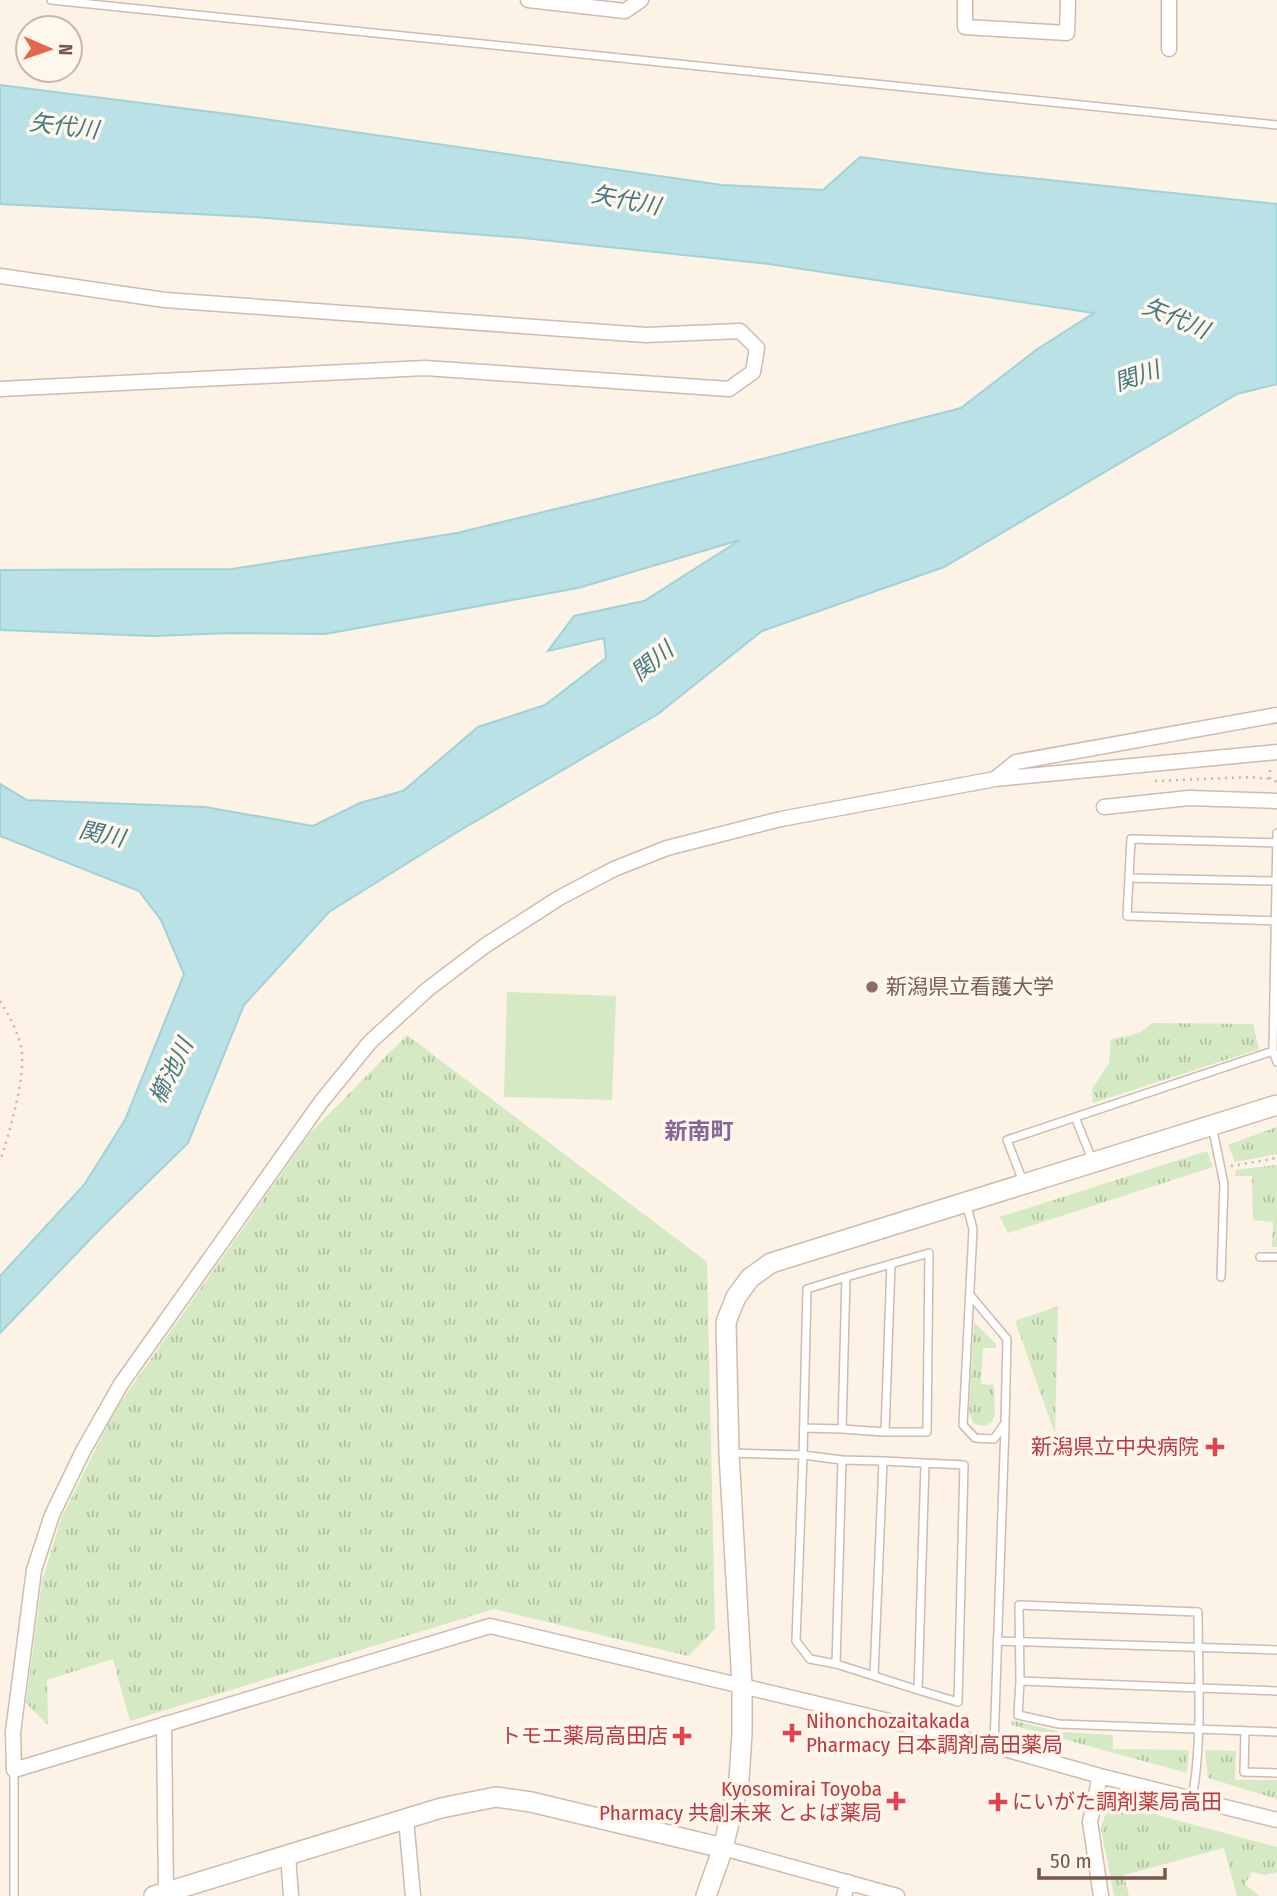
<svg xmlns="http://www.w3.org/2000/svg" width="1277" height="1896" viewBox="0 0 1277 1896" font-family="'Fira Sans Condensed','Noto Sans JP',sans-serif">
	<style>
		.grass { fill: url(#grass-tufts) }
		.pitch { fill: #d5e9c4 }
		.water { fill: #bae1e5; stroke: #a0d2d7; stroke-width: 2 }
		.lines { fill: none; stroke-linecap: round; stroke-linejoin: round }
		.lane-casing { stroke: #cfbbaf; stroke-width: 10 }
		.street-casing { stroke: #cfbbaf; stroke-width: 17 }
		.secondary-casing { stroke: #d2bbac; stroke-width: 22 }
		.path { stroke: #d6b2a0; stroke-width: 2.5; stroke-dasharray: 2 5; stroke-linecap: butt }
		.lane { stroke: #fff; stroke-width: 7 }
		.street { stroke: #fff; stroke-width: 14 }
		.secondary { stroke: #fff; stroke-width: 19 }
		.education-dot { fill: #8d6e63; stroke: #fff6ec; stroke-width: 2.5 }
		.health-dot { fill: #e0444e; stroke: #fff6ec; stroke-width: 2.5 }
		.labels { text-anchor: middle; stroke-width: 7; stroke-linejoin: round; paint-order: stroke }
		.education-label { font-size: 21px; fill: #785e54; stroke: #fff6ec; text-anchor: start }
		.health-label { font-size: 21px; fill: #be3a42; stroke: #fff6ec; text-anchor: end }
		.water-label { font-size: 23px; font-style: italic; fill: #427a80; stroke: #fff6ec }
		.neighbourhood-label { font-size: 23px; font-weight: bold; fill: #846698; stroke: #fff6ec }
	</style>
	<defs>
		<pattern id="grass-tufts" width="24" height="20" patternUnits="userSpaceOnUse" patternTransform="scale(1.75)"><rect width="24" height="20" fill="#d5e9c4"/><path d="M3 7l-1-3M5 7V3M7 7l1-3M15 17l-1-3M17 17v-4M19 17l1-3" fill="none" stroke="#b1c0a1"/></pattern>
	</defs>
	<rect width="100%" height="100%" fill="#fcf2e5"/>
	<path class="grass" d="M1151,1023l102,1 6,25 -166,54 -1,-14 17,-26 2,-24c14,-2 31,-4 40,-16z
		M407,1035l300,227 8,367 -27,27 -194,-47 -364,112 -17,-62 -66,21 1,45 -22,-22 16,-122 19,-62 54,-109 196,-278z
		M1277,1127v27l-42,8 -7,-17z
		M1207,1151l6,16 -205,66 -8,-16z
		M1277,1165v82h-5l1,-25 -20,-2 -1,-44h-17l1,-6z
		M1058,1306l-3,128 -40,-113z
		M974,1322l22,22v4h-13l-2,36 13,1 1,29 -3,8 -8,4 -10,-2 -5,-11z
		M1011,1720l50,12 52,3v14l76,1 -2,23 -175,-48z
		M1205,1750l31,1 -1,29h42v19l-69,-21z
		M1109,1802l168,45v25l-12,3 -13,-3 -7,12 14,12h-22l-13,-48 -100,27 5,21h-15l-13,-67z"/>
	<path class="pitch" d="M507,992l109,4 -4,104 -108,-3z"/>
	<path class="water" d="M0,85l236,30 486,70 101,5 37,-33 122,16 295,31v180l-40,10 -293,173 -182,64 -104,83 -199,117 -130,81 -85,93 -56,138 -86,84 -102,106v-57l84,-91 41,-65 59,-146 -23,-54 -22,-29 -139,-55v-52l27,16 178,7 108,19 47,-23 43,-12 75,-64 67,-22 61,-47 -2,-20 -56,13 26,-35 70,-15 96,-61 -162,48 -253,46 -93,-1 -79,3 -153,-6v-60l232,-1 225,-36 305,-74 199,-51 75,-58 58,-37 -325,-49 -246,-26 -269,-21 -254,-13z"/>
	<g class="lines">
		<g class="lane-casing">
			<path id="lane" d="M51,0l1226,125
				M1129,878l2,-39 146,4
				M1277,881l-148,-3 -2,38 150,5
				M1273,1051l4,-218
				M1075,1117l18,45
				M1212,1126l12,58 -3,93
				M1024,1184l-17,-44 266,-89 4,11
				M966,1203l7,26 -10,196 12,13 19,1 11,-16 2,-84 -37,-44
				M1260,1257h17
				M842,1429l43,3 6,-168 -45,13
				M885,1432h42l2,-179 -38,11
				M730,1453l73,2 4,-166 39,-12 -4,152 -38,-1
				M997,1641l280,9
				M836,1664l-26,-5 -14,-18 7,-186 39,5
				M874,1676l-38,-12 6,-204 41,1
				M1020,1681l-2,34 41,9 218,8
				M918,1690l-44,-14 9,-215 81,4 -6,237 -40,-12 7,-226
				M1245,1731l-1,41 33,1
				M994,1745l11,-320
				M14,1771v125
				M1192,1799c11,-60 6,-127 6,-187l-179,-7 1,76 257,10"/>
		</g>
		<g class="street-casing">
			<path id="street" d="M528,0l97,11 16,-11
				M965,0v27l102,6 1,-33
				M1169,0v49
				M0,276l165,24 481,35 94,-4 17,17 -4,24 -24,17 -304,-21 -425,21
				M1277,752l-282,27 -214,40 -114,29 -53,21 -55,29 -73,47 -58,44 -58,53 -49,60 -200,282 -38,67 -31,64 -18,55 -21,162 1,38 476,-144 504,120 106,30 177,44
				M996,778l20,-16 261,-47
				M1104,807l85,-9 88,3
				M164,1724l2,172
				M1100,1776l-10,46 11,74
				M406,1819l7,77
				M723,1848l174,48
				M288,1855l3,41
				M844,1896l4,-14"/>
		</g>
		<g class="secondary-casing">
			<path id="secondary" d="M154,1896l287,-88 55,-11 35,5 192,46
				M706,1896l17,-48 16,-68 3,-47v-48l-13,-232 -3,-131 10,-25 14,-19 21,-15 506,-158"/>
		</g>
		<path class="path" d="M1270,770v9l7,3
			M1155,781l96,-4 19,2
			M0,1001c9,15 17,28 21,46 6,26 -12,88 -21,114
			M1231,1166l46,-8"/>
		<use href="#lane" class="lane"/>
		<use href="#street" class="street"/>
		<use href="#secondary" class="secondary"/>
	</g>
	<circle class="education-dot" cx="872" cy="987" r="7"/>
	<g class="health-dot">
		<path d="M1211.5 1436.5h7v7h7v7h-7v7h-7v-7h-7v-7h7z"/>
		<path d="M788.5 1722.5h7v7h7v7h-7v7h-7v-7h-7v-7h7z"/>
		<path d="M678.5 1725.5h7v7h7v7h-7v7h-7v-7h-7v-7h7z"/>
		<path d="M892.5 1790.5h7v7h7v7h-7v7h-7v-7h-7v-7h7z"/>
		<path d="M994.5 1791.5h7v7h7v7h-7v7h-7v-7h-7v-7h7z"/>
	</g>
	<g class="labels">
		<g class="education-label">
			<text x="886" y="994">新潟県立看護大学</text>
		</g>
		<g class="health-label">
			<text x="1199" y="1454">新潟県立中央病院</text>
			<text x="806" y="1728" text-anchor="start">Nihonchozaitakada<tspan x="806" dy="24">Pharmacy 日本調剤高田薬局</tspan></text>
			<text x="668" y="1743">トモエ薬局高田店</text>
			<text x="882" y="1796">Kyosomirai Toyoba<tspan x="882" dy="24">Pharmacy 共創未来 とよば薬局</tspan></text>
			<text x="1012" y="1809" text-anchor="start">にいがた調剤薬局高田</text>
		</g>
		<g class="water-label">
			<text transform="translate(64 126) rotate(7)" y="8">矢代川</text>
			<text transform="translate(626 200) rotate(11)" y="8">矢代川</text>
			<text transform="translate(1176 318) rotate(23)" y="8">矢代川</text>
			<text transform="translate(1137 376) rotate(-19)" y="8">関川</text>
			<text transform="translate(652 661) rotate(-39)" y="8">関川</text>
			<text transform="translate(102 834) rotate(12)" y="8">関川</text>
			<text transform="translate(171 1071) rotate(-64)" y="8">櫛池川</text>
		</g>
		<g class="neighbourhood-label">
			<text x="699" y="1139">新南町</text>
		</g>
	</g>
	<g transform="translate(49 49) rotate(92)"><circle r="33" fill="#fff6ec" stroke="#c8b6ac" stroke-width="2"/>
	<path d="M0-5L12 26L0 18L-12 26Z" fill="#e4664d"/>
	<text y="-10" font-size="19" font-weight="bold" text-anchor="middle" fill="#75574b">N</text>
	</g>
	<path d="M1039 1868v10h126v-10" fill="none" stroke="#75574b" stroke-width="3.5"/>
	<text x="1050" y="1868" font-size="21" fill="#75574b" stroke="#fff6ec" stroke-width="5" paint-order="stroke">50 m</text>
</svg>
